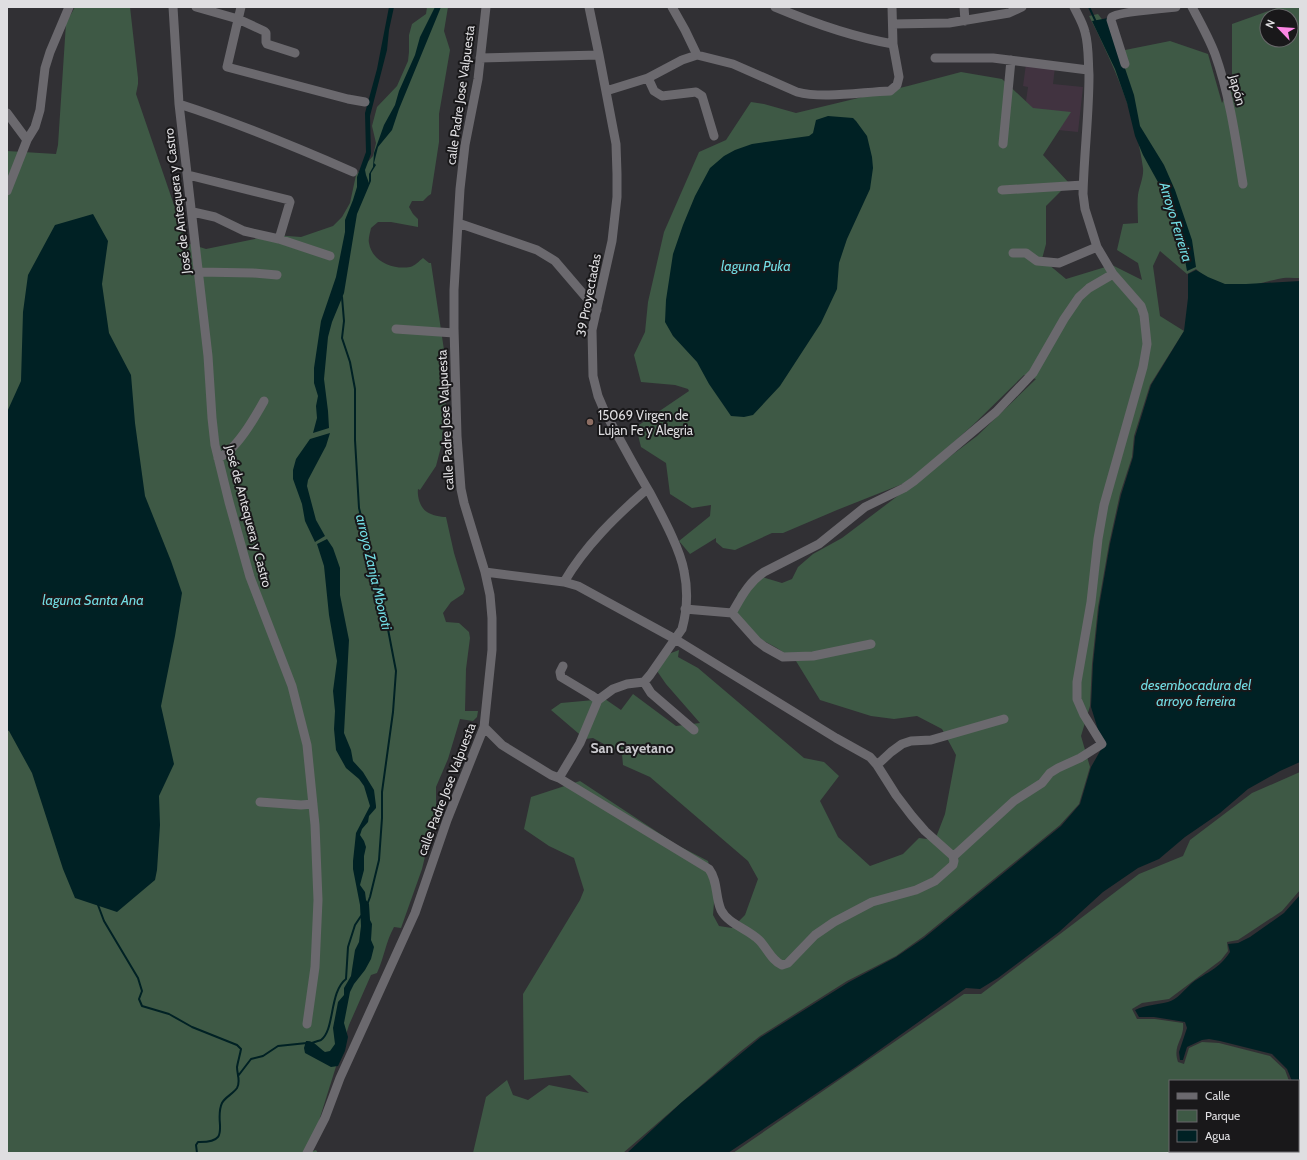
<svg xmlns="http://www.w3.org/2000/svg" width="1307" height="1160" viewBox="0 0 1307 1160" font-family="Cabin,sans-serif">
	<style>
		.industrial { fill: #413340 }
		.green { fill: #3e5945; fill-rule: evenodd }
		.water { fill: #002124 }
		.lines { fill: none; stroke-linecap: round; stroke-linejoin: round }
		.stream { stroke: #002124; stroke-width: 2 }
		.minor { stroke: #6b696e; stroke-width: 9 }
		.education-dot { fill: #8d6e63; stroke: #19181a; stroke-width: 1.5 }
		.labels { text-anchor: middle; stroke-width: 4; stroke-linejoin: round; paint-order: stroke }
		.street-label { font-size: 13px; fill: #dfdee1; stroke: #19181a }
		.poi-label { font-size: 13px; fill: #dfdee1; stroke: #19181a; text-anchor: start }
		.water-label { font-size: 14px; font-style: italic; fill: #71dbe2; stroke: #19181a }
		.neighbourhood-label { font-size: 14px; font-weight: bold; fill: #c9c8cd; stroke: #19181a }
	</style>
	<rect width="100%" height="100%" fill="#313034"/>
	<path class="industrial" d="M1026,64l29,3 -2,17 30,3 -5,45 -40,-4 -12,-27 2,-14 -5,-1z"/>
	<path class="green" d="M75,7h55l8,71v6l-2,10 51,149 19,6 68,-14 27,2 32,-11 9,-9 8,-14 6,-28 17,-19 3,-13 -4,-17 5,-19 20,-21 11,-25 1,-9v-17l3,-11 14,-10 1,-7h21l-4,24 6,19 -11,64v28l-8,52 -3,2 -5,5h-11l-3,6 4,7 5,5v8l-27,-5h-13l-7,6c-1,5 -3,11 -2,15 3,19 25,27 41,24 5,-1 9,-6 13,-9l6,5h2l13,87 2,51 -5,46 -5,19 -16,24 -2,-1c-1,7 2,19 9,23 4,3 14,5 19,5l8,36 11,36 -2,5 -12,8 -8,11 3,9 13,1 10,9 1,6 -4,31 -1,42h13l-1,6 -4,4 -13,-2 -12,40 -12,28v24l-14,58 -21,59 -7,-1c-8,14 -10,31 -17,46l-6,2 -22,50 -36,115v11l3,-1 2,3h-311v-1002l49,3 2,-9 8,-122z
		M1280,7h20v271c-7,0 -15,-1 -22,1 -37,8 -49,19 -82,-10l-9,5 -27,-23 -7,15 7,50 24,15 -34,54 -16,51 -2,21 -12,37 -11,50 -11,63 -6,57 -2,42 -9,30 9,31 -11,37 -19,21 -136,111 -28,20 -49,25 -87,55 -19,15 -118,102h-150l13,-56 21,-17 6,15 15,5 21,-15 40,8 -19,-18 -46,5 -1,-86 57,-94 4,-10 -10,-32 -25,-12 -25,-17 7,-32 49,-16 97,64 31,16 7,29 -2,25 6,11 13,2 13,-13 13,-36 -10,-18 -98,-84 -27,-12 -1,-11 -29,-16 -8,1 -34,-29 10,-7 44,-4 16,11 12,-16 43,32 24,-3 -34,-39 -9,-13 9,-16 13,-5 -1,7 20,11 106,90 20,4 15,14 -19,25 18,36 32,29 33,-12 16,-16 16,2 10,-26 11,-59 -14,-26 -25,-13 -23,3 -23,-3 -51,-16 -24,-39 -19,-13 -28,-15 -16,-24 5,-16 17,-18 27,8 10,-4 6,-12 15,-13 29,-16 135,-102 59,-57 -12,-4 -50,49 -64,57 -73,29 -54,23h-11l-37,17 -12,-2 -7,-6v-4l-26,16 -11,-13 31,-25 1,-11 -19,3 -22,-14 -4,-31 -25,-16 -5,-20 53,-36 -1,-2 -13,-4 -34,-3 -7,-27 11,-23 3,-30 16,-70 35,-80 27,-12 25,-38 13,2 32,9 112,-27 53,-14 41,7 31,29 38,4 -28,43 26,28 -23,23v38l-4,15 24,20 46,-14 30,15 -4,-17 -21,-13 6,-26 15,-1c0,-9 -1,-19 0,-28 1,-8 6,-18 5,-27 -7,-53 -30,-105 -54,-152l9,-2 27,36 45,-9 38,13 14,49 10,-19v-60zM1267,16h24v24h-24z
		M1300,772v118l-18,21 -44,29 -11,2 1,9 -7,9 -52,39 -27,4 -10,6 5,10h18l28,4c2,16 -11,22 -5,39l6,2 5,-16 13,-6 17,1 51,13 15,14 4,11h-119v70h116l-1,2h-552l231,-159h17l158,-120 44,-18 7,-16 62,-47z"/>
	<path class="water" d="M389,7h5l-5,23 -2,20 -17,66 1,38 -6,16 1,5 3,8v-9l4,-7 1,-14 10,-28 11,-20 4,-14 16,-36 5,-18 15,-30h6l-42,102 -7,21 -14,17 -4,16 2,2 -5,8v8l-14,33 -13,79 -12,29 -4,15 -4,42 4,32 1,17 -16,5 4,-15 -1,-12 2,-10 -4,-13v-15l7,-47 15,-44 9,-45v-12l8,-20 4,-13v-10l9,-25 -1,-39 12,-44z
		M1108,18l26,77 6,31 24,39 11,25 17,50 4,27 -9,4 -5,-27 -18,-51 -21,-38 -8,-19 -8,-33 -12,-34 -23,-48z
		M828,116l25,2 3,3 11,15 5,21 1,11 -3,21 -23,50 -8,24 -2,26 -16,34 -41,63 -27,29 -9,2 -13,-1 -22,-32 -12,-22 -24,-26 -8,-14 1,-22 7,-46 10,-29 12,-29 15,-28 14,-12 11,-6 17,-6 57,-8 4,-3 3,-13z
		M93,214l15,27 -6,43 7,49 22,42 4,48 10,73 26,65 11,32 -7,43 -14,70 13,58 -15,32 1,29 -3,45 -2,10 -38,32 -42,-14 -12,-29 -31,-96 -23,-42 -2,-1v-318l14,-31 2,-69 5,-37 27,-50z
		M1196,270l12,7 17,7h21l54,-3v481l-20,9 -32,18 -28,24 -35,24 -26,22 -21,9 -35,24 -44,40 -61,46 -18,11 -14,-1 -109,78 -129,87h-101l55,-51 79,-65 88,-55 47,-25 28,-19 137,-112 19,-22 11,-37 12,-21 -12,-39 2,-43 6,-57 11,-63 11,-49 12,-38 2,-20 16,-52 33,-54 4,-33v-24z
		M330,433l-4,13 -18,34 -1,6 9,34 9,16 -10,6 -10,-21 -3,-17 -9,-25v-9l3,-11 14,-20z
		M327,539l6,9 7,20v27l9,45 -5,93 7,17 2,11 10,11 11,18 2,16v2l-7,8 -1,6 -6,7 -2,6 4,6 2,6 -2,9v14l-4,15 5,7 1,8 3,4 1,16 2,4 -1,16 3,7 -3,12 -6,11 -11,14 -4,8 -6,31 4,14 -3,14 -7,15 -7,1 -26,-14 -1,-5 2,-7c8,-1 13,7 19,11l5,-1 5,-7 -2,-16 5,-26 6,-7v-7l7,-12 4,-26 4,-8 2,-16 -1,-21 -7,-36v-8l3,-28 14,-27 -6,-20 -5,-7 -13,-11 -10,-18 -2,-21 1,-18 -2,-20 4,-30 -8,-46 -5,-49 -7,-22z
		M1300,895v258h-11v-2h9v-70h-6l-5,-12 -15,-15 -52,-13 -11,-2 -7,1 -15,7 -4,13h-3l-1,-8 8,-24 -2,-6 -31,-5h-15l-4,-7c11,-5 21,-5 33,-8 9,-2 17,-13 24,-19 16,-12 26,-13 38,-31l-2,-8 10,-1 12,-6 34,-24z"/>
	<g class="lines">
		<path class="stream" d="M1089,7l7,15
			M342,297l2,24 -2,17 8,24 5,27v51l4,68 28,116 9,47 -3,41 -11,80v26l-3,42 -9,37 -3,8
			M98,905l6,16 34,57 4,13 -3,8 3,7 27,8 23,13 45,18 4,4c-1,6 -3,12 -4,18 0,8 4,14 0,21 -4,6 -12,9 -15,15 -9,19 12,40 -24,39l-2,3 1,8
			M312,1043c2,-1 6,-2 9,-3 14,-10 8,-48 25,-61l2,-32 7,-22 6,-9
			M238,1076l13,-17 12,-3 15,-10 29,-3"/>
		<path class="minor" d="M173,7l6,97 29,252 4,62 3,27 14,57 21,75 42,109 15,59 8,80 3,75 -3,67 -8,57
			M196,7l42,12 26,12 2,2v9l1,2 28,9
			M241,7l-14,60 121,32 17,3
			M589,7l10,48 17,89 1,30v23l-5,44 -20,89 1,46 5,20 6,14c15,28 30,56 46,83 11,21 30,55 34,78 4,19 3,40 -2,58l-32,46 -6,7 7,11 43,37
			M672,7l13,23 12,25
			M775,7c38,16 78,30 118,37
			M964,7l1,14
			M1192,7c8,15 17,31 23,47 15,42 21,87 28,130
			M893,24l56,-1 60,-10 13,-6
			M480,58l119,-3
			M935,58h58l95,12
			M1125,64l-14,-44c0,-1 0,-2 1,-3 5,-5 54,-9 64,-10
			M648,78l6,13 8,5 34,-4 6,4 12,40
			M606,91l42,-13 34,-18 15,-5 36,9 64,28c26,7 65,0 93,-1l7,-6 2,-8 -6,-33 -1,-37
			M179,104c59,19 117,43 174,68
			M7,113l20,27
			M1003,144l8,-84
			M188,175l101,25 1,2 -11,37
			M1002,190l81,-5
			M7,191l20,-51 8,-13 5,-17 5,-42 5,-16 19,-45
			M193,212l22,5 29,14 35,8 51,17
			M458,223l79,27 18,11 42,49
			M1013,253h13l11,8 22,2 38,-16 -12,-38 -2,-15c1,-40 6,-79 6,-119 -1,-14 0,-29 -4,-43 -2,-9 -7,-17 -11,-25
			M199,272l54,1 24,2
			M396,329l58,4
			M218,458c18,-7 37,-41 46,-57
			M564,582c21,-36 52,-66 83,-93
			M685,609l47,4c10,-17 16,-30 32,-41l55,-28 46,-37 39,-19 10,-7 82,-69 37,-39 31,-54 15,-22 10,-9 24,-14
			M732,613l25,28 8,6 18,10 30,-1 58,-12
			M563,666l-3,6 1,5 30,18 7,5
			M484,727l18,18 49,30 8,3 150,91c9,12 6,27 12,41 7,14 27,19 38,30 8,8 13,21 23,25l6,-2 27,-28 19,-13 38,-20 44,-12 19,-9 18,-16 1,-4 -1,-5 -28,-25 -13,-15 -16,-21 -19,-30 -7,-8 -34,-19 -161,-99 -97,-53 -14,-4 -79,-10
			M877,765l14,-13 11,-8 9,-3 20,-1 73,-21
			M559,778l21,-35 18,-43 15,-11 14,-5 17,-2
			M260,802l41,3 12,-1
			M953,856l2,-1 59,-54 28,-18 8,-10 8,-5 22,-10 22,-14 -18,-29 -7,-16v-17l14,-80 7,-63 6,-34 39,-138 4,-23 -3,-29 -3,-9 -28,-32 -16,-27
			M307,1153l18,-35 15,-40 75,-165 32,-93 37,-93 8,-77v-32l-2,-23 -5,-23 -21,-69 -3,-14 -4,-53 -3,-108v-38l6,-101 5,-44 13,-66 8,-72"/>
	</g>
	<circle class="education-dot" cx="590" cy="422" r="4"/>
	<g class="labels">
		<g class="street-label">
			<text transform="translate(1238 90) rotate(75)" y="5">Japón</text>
			<text transform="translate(460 95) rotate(-82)" y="5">calle Padre Jose Valpuesta</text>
			<text transform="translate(177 201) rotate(-97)" y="5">José de Antequera y Castro</text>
			<text transform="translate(588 295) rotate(-79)" y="5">39 Proyectadas</text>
			<text transform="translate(445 420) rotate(-93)" y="5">calle Padre Jose Valpuesta</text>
			<text transform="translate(249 516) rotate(75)" y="5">José de Antequera y Castro</text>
			<text transform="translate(446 789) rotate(-69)" y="5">calle Padre Jose Valpuesta</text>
		</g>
		<g class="poi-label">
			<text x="598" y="420">15069 Virgen de<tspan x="598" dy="15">Lujan Fe y Alegria</tspan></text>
		</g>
		<g class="water-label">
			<text transform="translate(1176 222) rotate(73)" y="5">Arroyo Ferreira</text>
			<text x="756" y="271">laguna Puka</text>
			<text transform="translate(374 572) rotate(77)" y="5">arroyo Zanja Mboroti</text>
			<text x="93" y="605">laguna Santa Ana</text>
			<text x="1196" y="690">desembocadura del<tspan x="1196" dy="16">arroyo ferreira</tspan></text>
		</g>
		<g class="neighbourhood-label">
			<text x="632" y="753">San Cayetano</text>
		</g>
	</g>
	<rect width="1307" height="1160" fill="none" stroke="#dfdee1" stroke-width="16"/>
	<rect x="1169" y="1080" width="130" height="72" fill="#19181a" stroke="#68676a"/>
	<rect x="1177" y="1093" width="20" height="6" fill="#6b696e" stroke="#68676a"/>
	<text x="1205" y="1100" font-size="12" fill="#dfdee1">Calle</text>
	<rect x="1177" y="1110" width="20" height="12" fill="#3e5945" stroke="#68676a"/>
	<text x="1205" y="1120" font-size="12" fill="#dfdee1">Parque</text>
	<rect x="1177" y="1130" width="20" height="12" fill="#002124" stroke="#68676a"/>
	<text x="1205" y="1140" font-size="12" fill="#dfdee1">Agua</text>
	<g transform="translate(1279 28) rotate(295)"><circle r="19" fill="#19181a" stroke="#68676a"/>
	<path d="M0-3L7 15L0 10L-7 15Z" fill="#fc86e4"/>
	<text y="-6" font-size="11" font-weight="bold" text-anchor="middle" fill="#dfdee1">N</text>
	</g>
</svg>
